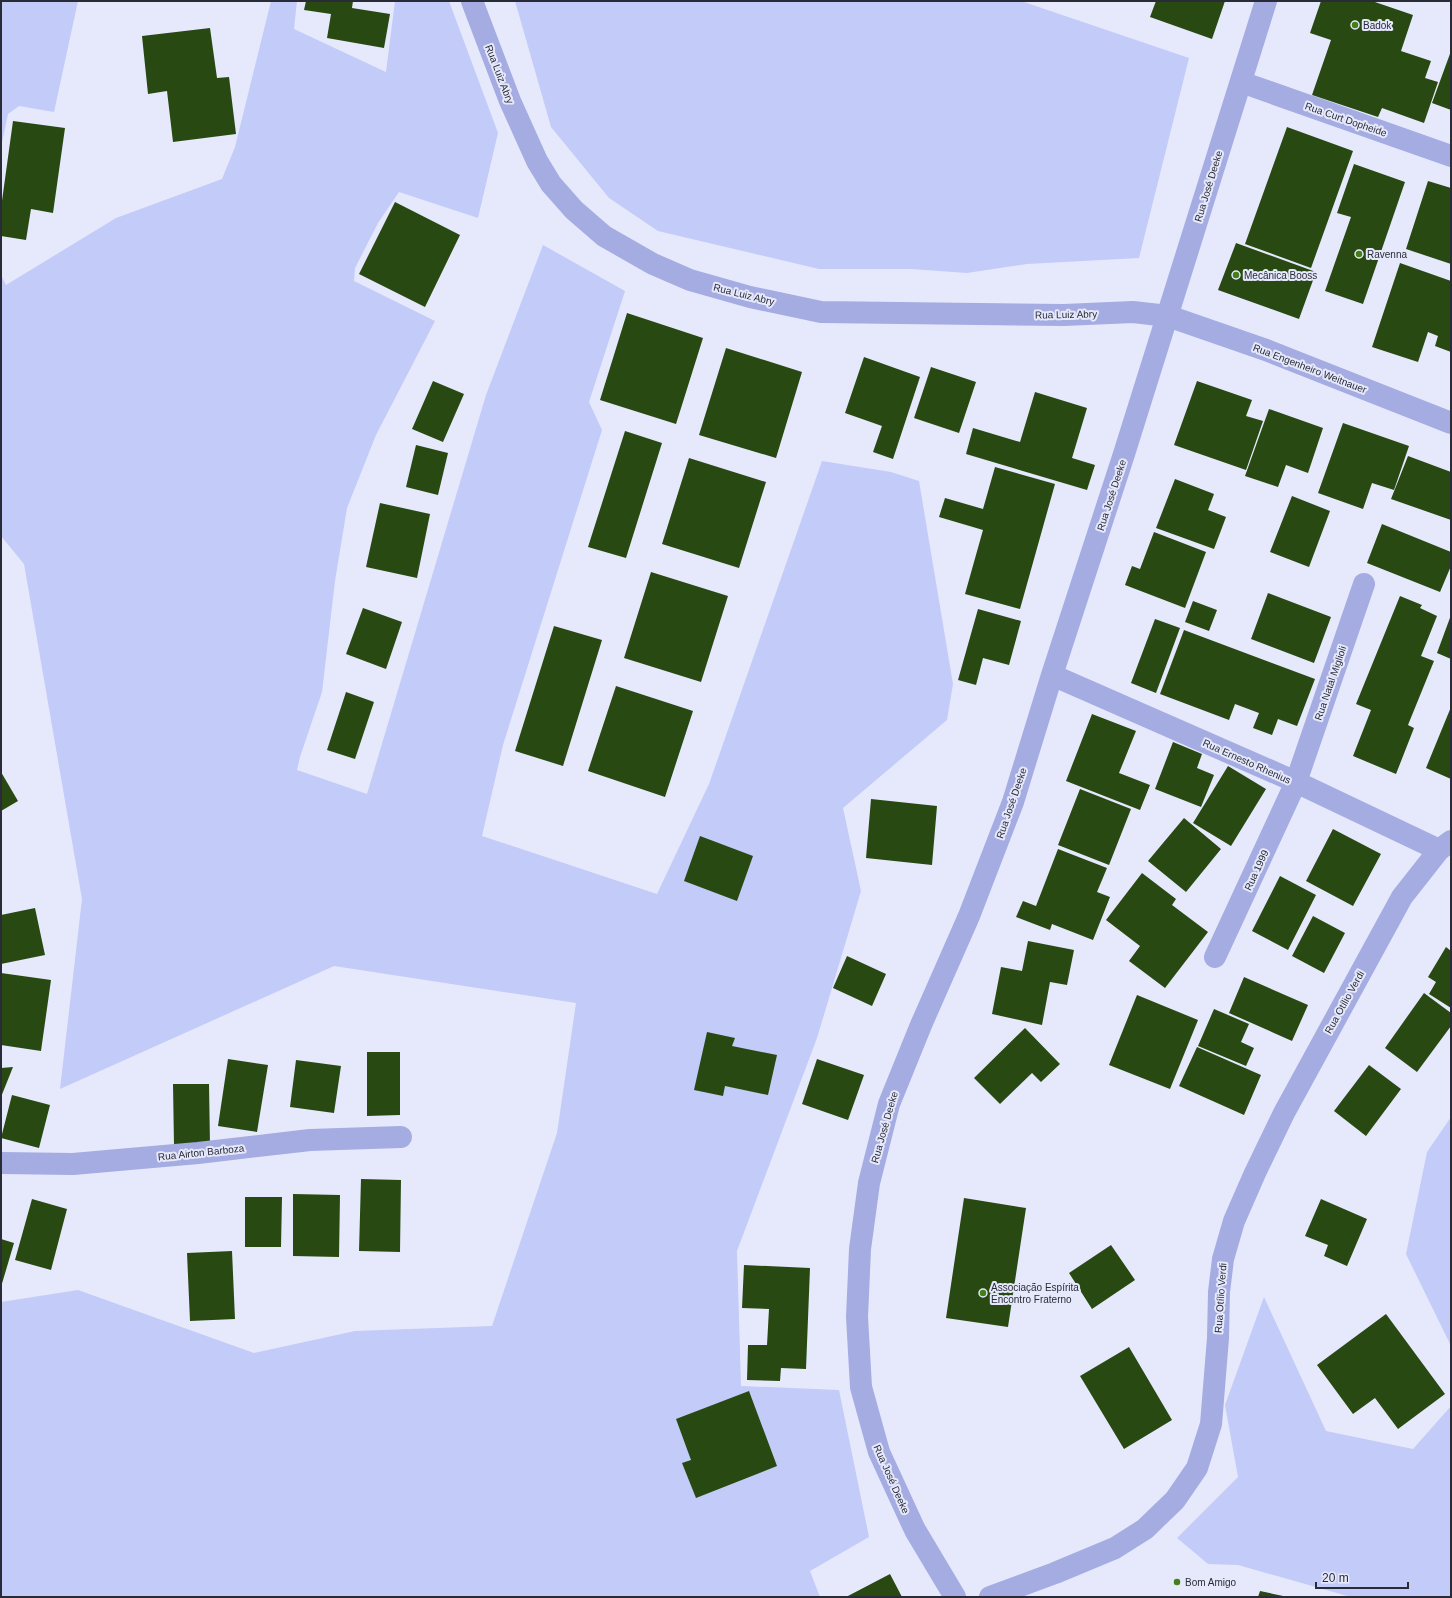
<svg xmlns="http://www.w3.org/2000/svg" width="1452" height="1598" viewBox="0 0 1452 1598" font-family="Arial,sans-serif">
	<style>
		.green { fill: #c3cbf8 }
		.building { fill: #284912 }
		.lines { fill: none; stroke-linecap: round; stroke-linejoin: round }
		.minor { stroke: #a4ace2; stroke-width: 22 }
		.poi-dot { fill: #447e18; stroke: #e6e9fc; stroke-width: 1.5 }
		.labels { text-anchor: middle; stroke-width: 4; stroke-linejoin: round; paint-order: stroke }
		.poi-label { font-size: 10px; fill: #292b36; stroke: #e6e9fc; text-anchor: start }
		.street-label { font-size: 10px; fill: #292b36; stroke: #e6e9fc }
	</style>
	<rect width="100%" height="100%" fill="#e6e9fc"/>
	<path class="green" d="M1,1h77l-24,111 -35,-6 -11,8 -7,33z
		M271,1h26l-3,28 92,43 9,-71h54l49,132 -20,85 -79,-26 -21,31 -23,45 -1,13 81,40 -59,114 -29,73 -12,73 -13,111 -22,65 -3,13 70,24 119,-399 57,-150 82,46 -36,111 13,28 -99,315 -21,91 175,58 52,-110 113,-323 69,11 28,9 34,203 -6,36 -104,88 18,83 -44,147 -80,213 4,135 98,4 30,147 -59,34 10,26h-819v-295l77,-12 176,63 101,-22 137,-5 65,-193 19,-130 -242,-37 -274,123 22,-190 -58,-335 -23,-28v-261l5,10 110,-67 106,-39 13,-32z
		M515,1h506l168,57 -50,200 -112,6 -60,9 -56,-4h-92l-161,-38 -49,-33 -58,-71z
		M1451,1117v229l-45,-92 21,-102z
		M1264,1297l62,134 87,18 38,-43v191h-100l-113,-32 -30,-1 -31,-26 61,-61 -13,-72z"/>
	<path class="building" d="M306,1h47l-1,7 38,6 -6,34 -57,-10 4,-24 -27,-4z
		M1156,1h69l-13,38 -62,-22z
		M1321,1h51l41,14 -12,36 30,10 -6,17 13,4 -14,41 -42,-15 -4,9 -66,-22 19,-55 -21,-7z
		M210,28l7,50 12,-1 7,57 -63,8 -6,-51 -19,3 -6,-58z
		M1451,51v59l-19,-7z
		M13,121l52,7 -12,85 -22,-4 -5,31 -25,-4v-28z
		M1287,127l66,24 -42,117 -66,-24z
		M1354,164l51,18 -42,122 -38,-13 26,-74 -14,-4z
		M1428,181l23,7v76l-45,-15z
		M395,202l65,33 -35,72 -66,-33z
		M1236,243l80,29 -17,47 -81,-29z
		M1400,263l51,18v71l-16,-6 3,-10 -10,-4 -10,30 -46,-15z
		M627,313l76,25 -27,86 -76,-24z
		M726,348l76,24 -26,86 -77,-23z
		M864,357l56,20 -27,82 -20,-7 9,-26 -37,-13z
		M931,367l45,15 -17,51 -45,-15z
		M433,381l31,13 -21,48 -31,-13z
		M1197,381l55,19 -6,16 17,5 -17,49 -72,-25z
		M1035,392l52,16 -15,50 23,7 -8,25 -121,-36 7,-26 47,14z
		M1269,409l54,19 -15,45 -22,-8 -8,22 -33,-11z
		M1343,423l66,23 -15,44 -22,-7 -9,26 -45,-16z
		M625,431l37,12 -36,115 -38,-11z
		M416,445l32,8 -10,42 -32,-8z
		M1408,456l43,16v48l-60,-21z
		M689,458l77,24 -27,86 -77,-24z
		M995,467l60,17 -35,125 -55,-15 18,-64 -44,-13 6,-19 38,11z
		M1175,479l39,15 -6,16 18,7 -12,32 -58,-21z
		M1292,496l38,15 -21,56 -39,-15z
		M380,503l50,11 -13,64 -51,-11z
		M1382,524l69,28v14l-11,26 -73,-29z
		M1154,532l52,20 -21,56 -60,-23 7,-19 8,3z
		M651,572l77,24 -27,86 -77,-24z
		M1268,593l63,24 -17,46 -63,-24z
		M1400,596l22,9 -2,3 17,8 -16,40 13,5 -26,64 6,3 -18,46 -43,-18 18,-46 -15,-6z
		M1193,601l24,9 -8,21 -24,-9z
		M363,608l39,14 -16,47 -40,-15z
		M978,609l43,12 -12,44 -26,-7 -7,27 -18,-5z
		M1451,615v44l-14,-6z
		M1155,619l25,9 -24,65 -25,-10z
		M554,626l48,14 -39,126 -48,-15z
		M1184,630l131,49 -18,47 -19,-7 -6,16 -19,-7 6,-15 -24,-9 -6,16 -69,-26z
		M616,686l77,25 -28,86 -77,-26z
		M346,692l28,10 -19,57 -28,-9z
		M1451,707v72l-25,-11z
		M1092,714l44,17 -17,42 31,12 -10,25 -74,-29z
		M1173,742l29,12 -5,14 17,7 -13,32 -46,-18z
		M1228,766l38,23 -35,57 -38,-23z
		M1,772l17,29 -17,10z
		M1080,789l51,20 -22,56 -51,-20z
		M871,799l66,7 -5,59 -66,-7z
		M1184,818l37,31 -35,43 -38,-31z
		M1333,829l48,25 -28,52 -47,-25z
		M700,836l53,20 -16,45 -53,-20z
		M1058,849l49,19 -10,24 13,5 -17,43 -41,-16 -2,6 -34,-13 7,-16 13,5z
		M1142,873l34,26 -4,6 36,27 -43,56 -36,-27 11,-15 -34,-26z
		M1280,876l36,19 -28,55 -36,-19z
		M35,908l10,47 -44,9v-49z
		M1313,916l32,17 -21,40 -32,-17z
		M1028,941l46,9 -7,35 -17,-3 -8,43 -50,-11 9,-47 21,4z
		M1446,947l5,4v57l-22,-14 7,-12 -8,-5z
		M847,956l39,18 -14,32 -39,-18z
		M1,973l50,7 -10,71 -40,-6z
		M1244,977l64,28 -16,36 -63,-28z
		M1424,993l27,20v13l-34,46 -32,-24z
		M1137,995l61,25 -28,69 -61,-24z
		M1214,1009l35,15 -8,18 13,6 -8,18 -48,-20z
		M1025,1028l35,36 -19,18 -9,-9 -32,31 -26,-26z
		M707,1032l28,6 -3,8 45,9 -9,40 -43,-9 -2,10 -29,-6z
		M1197,1047l64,28 -17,40 -65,-29z
		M367,1052h33v63l-33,1z
		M228,1059l40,6 -11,67 -39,-6z
		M817,1059l47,16 -16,45 -46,-16z
		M296,1060l45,6 -7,47 -44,-6z
		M1369,1065l32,24 -35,47 -32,-25z
		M13,1067l-12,30v-29z
		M173,1084h36l1,61 -36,1z
		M12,1095l38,10 -11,43 -38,-10z
		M361,1179l40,1 -1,72 -41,-1z
		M293,1194l47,1 -1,62 -46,-1z
		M245,1197h37l-1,50h-36z
		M964,1198l62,10 -18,119 -62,-9z
		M32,1199l35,10 -16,61 -36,-10z
		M1321,1199l46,20 -20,47 -23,-10 4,-11 -23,-9z
		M1,1239l13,4 -13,44z
		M1111,1245l24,35 -43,29 -23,-36z
		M232,1251l3,68 -45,2 -3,-68z
		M744,1265l66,3 -4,101 -25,-1 -1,13 -33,-1 1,-35h19l2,-36 -27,-1z
		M1386,1314l59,80 -47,35 -23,-31 -22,16 -36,-49z
		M1129,1347l43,73 -48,29 -44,-73z
		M749,1391l28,75 -81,32 -14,-35 9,-3 -15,-41z
		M890,1574l12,23h-56z
		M1260,1591l23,5v1h-25z"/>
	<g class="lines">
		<path class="minor" d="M472,1l38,100 27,60 14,23 23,26 30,26 49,28 37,16 60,17 71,15 243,3 69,-3 35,4 98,34 185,73
			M1241,82l210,74
			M1052,675l244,107 143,68
			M1215,957l81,-175 68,-198
			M1,1163l72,1 125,-11 112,-13 91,-3
			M955,1597l-40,-67 -36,-78 -18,-65 -4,-70 3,-68 9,-66 20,-79 32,-79 48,-109 44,-114 39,-127 72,-221 142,-453
			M990,1597l65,-24 60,-25 30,-19 30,-29 22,-32 14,-44 7,-86 1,-46 4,-33 11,-38 21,-48 29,-60 118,-216 37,-47 12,-9"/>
	</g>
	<g class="poi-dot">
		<circle cx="1355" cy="25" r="4"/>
		<circle cx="1359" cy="254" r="4"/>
		<circle cx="1236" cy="275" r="4"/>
		<circle cx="983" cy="1293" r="4"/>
		<circle cx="1177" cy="1582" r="4"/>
	</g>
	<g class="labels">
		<g class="poi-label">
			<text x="1363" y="29">Badok</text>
			<text x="1367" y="258">Ravenna</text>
			<text x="1244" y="279">Mecânica Booss</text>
			<text x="991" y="1291">Associação Espírita<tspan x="991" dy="12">Encontro Fraterno</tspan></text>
			<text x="1185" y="1586">Bom Amigo</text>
		</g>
		<g class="street-label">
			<text transform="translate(500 74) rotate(69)" y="4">Rua Luiz Abry</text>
			<text transform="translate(1346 119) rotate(19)" y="4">Rua Curt Dopheide</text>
			<text transform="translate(1208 186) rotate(-73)" y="4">Rua José Deeke</text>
			<text transform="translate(744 294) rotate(14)" y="4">Rua Luiz Abry</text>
			<text transform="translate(1066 314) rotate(-1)" y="4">Rua Luiz Abry</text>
			<text transform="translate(1310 368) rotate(21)" y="4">Rua Engenheiro Weitnauer</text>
			<text transform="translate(1111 495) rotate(-72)" y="4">Rua José Deeke</text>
			<text transform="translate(1330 683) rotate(-71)" y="4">Rua Natal Miglioli</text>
			<text transform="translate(1247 761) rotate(24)" y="4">Rua Ernesto Rhenius</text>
			<text transform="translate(1011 803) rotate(-71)" y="4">Rua José Deeke</text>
			<text transform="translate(1256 870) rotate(-65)" y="4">Rua 1999</text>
			<text transform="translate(1344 1002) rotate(-61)" y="4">Rua Otílio Verdi</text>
			<text transform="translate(884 1127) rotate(-74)" y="4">Rua José Deeke</text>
			<text transform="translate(201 1152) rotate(-6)" y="4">Rua Airton Barboza</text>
			<text transform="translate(1220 1298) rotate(-86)" y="4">Rua Otílio Verdi</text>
			<text transform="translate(892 1479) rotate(66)" y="4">Rua José Deeke</text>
		</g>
	</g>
	<rect width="1452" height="1598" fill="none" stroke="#292b36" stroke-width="4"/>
	<path d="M1316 1582v6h92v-6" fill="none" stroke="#292b36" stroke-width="2"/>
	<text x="1322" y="1582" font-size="12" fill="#292b36" stroke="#e6e9fc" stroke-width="3" paint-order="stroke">20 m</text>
</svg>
